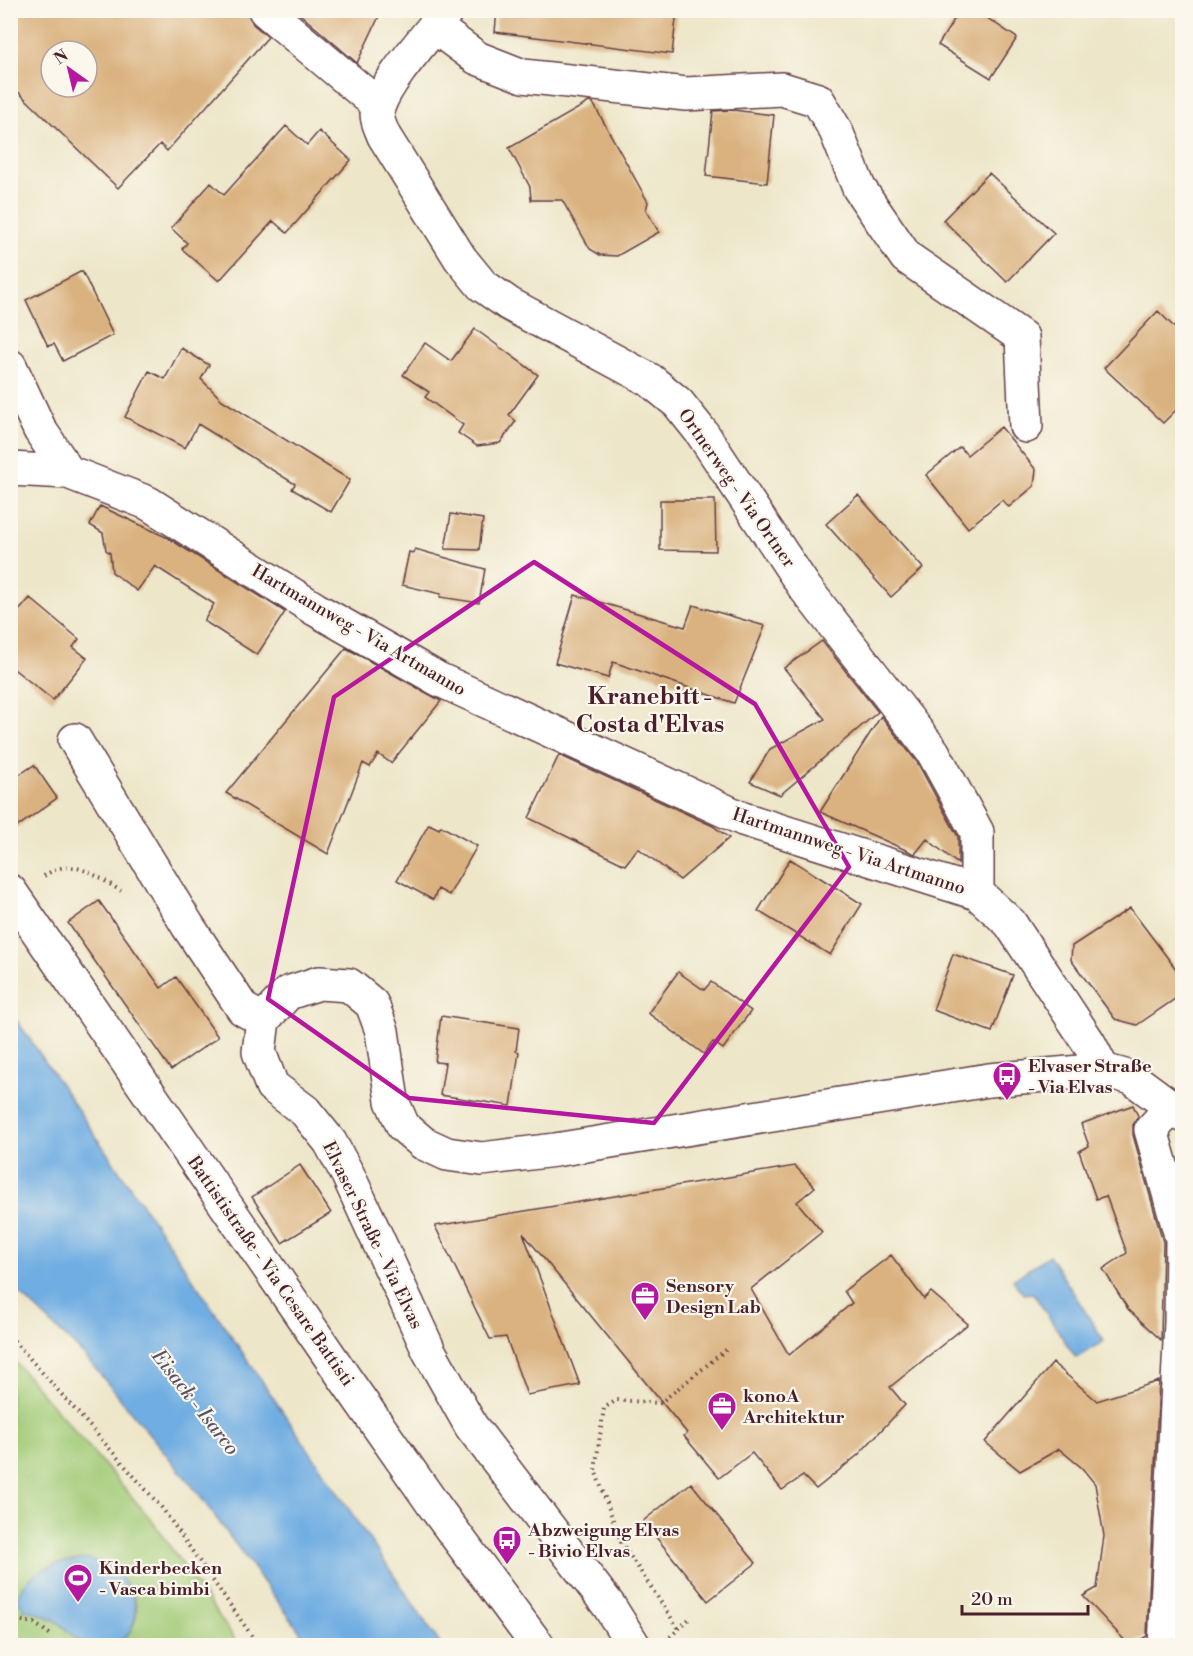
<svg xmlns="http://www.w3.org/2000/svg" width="1193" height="1656" viewBox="0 0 1193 1656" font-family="'Libre Bodoni',serif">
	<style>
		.green { fill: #a0ca76; stroke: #757450; stroke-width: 1.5 }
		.water { fill: #6fade2; stroke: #5c6686; stroke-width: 1.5 }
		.building { fill: #dab280; fill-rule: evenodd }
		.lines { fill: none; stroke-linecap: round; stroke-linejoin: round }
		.minor-casing { stroke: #623d43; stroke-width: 36 }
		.path { stroke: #623d43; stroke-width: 4; stroke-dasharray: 1.5 4.5; stroke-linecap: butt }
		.minor { stroke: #fff; stroke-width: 33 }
		.marked { fill: none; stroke: #b5179e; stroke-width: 4.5; stroke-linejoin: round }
		.labels { text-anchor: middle; stroke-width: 4.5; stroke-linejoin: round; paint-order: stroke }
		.street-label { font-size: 18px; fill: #4a1f2b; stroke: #fbf7ec }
		.poi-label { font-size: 18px; font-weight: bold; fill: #4a1f2b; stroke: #fbf7ec; text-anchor: start }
		.water-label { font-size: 20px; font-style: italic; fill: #57516b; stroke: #fbf7ec }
		.district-label { font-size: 24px; font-weight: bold; fill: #4a1f2b; stroke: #fbf7ec }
	</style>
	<rect width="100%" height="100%" fill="#fbf7ec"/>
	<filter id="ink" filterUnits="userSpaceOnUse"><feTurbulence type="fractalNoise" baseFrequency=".0167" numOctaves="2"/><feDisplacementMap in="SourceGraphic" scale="12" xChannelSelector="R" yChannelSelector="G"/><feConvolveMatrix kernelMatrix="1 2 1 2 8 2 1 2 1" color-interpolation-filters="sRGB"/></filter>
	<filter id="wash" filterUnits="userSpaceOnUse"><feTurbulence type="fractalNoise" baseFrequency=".008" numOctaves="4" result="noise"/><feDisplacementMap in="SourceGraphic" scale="24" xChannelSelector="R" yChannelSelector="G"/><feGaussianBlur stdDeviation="1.35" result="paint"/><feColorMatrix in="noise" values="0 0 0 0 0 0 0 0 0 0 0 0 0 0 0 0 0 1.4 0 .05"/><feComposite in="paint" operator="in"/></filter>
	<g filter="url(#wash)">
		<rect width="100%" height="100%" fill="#ede6c9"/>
		<path class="green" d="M10,1356l140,162 89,127h-128c43,-23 25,-57 -5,-80l-82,44c13,4 26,7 36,15 10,8 16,15 27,21h-76z"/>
		<path class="water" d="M10,1011l17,24 414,610h-131l-116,-157 -109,-132 -74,-71z
			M1049,1255l55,86 -28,17 -43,-65 -10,1 -10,-14z
			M90,1559c66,23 56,97 -3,87 -12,-4 -19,-16 -28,-23 -10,-8 -23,-10 -35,-14l-6,-10c8,-31 43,-38 72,-40z"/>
		<g id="blocks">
			<path class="building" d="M10,10h237l6,14 15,13 -101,114 -7,-7 -42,44 -108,-104zM51,51h36v36h-36z
				M295,10h87l-25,53z
				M497,10h180l-5,44 -177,-22z
				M960,10h15l42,28 -26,40 -53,-33z
				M589,102l4,1 55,99 -2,8 13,22 -42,24 -17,-1 -10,-6 -28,-49h-31l-1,-13 -21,-39z
				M733,110l41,5 -7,68 -61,-7 7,-65z
				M286,126l21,19 12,-14 32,29 -64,73 -14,-12 -54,60 -37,-32 5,-6 -16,-15 40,-45 13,12z
				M989,173l65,60 -47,49 -64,-62z
				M82,271l31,64 -50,26 -9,-17 -6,2 -22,-46z
				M1158,311l24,24v69l-19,19 -59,-55z
				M475,329l63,46 -29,40 7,6 -16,22 -23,3 -19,-13 5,-8 -38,-28 4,-5 -26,-17 22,-32 26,18z
				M181,348l28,17 -8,14 21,21 128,80 -19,32 -39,-23 3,-5 -97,-60 -13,24 -60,-31 24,-46 16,8z
				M1001,427l35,43 -2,16 -25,21 -7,-7 -34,28 -42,-53 34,-28 7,8z
				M858,495l65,73 -32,29 -65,-73z
				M660,500h55l1,51 -56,-1z
				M100,506l68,32 117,74 -28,43 -53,-34 10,-17 -59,-38 -18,25 -25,-19 -2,-19 -4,-3 -3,-17 -13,-8z
				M451,514l32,5 -4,31 -34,-1z
				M415,549l70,20 -6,34 -39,-6 1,-3 -39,-9 7,-33 5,1z
				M575,595l110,32 8,-22 72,21 -31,77 -121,-41 -5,16 -53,-15z
				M30,598l49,41 -6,8 14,11 -34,42 -43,-34v-45z
				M822,641l56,71 -98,83 -30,-13 20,-33 55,-30 -41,-51z
				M346,648l95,53 -50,62 -13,-9 -8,13 -7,-4 -35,91 -102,-61z
				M881,716l36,46 41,75v27l-31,-25 -12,15 -95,-42z
				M559,755l154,71 16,12 -49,42 -42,-32 -13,17 -96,-47z
				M34,765l23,33 -47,34v-51z
				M429,824l10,5 2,-3 36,20 -28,49 -11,-6 -5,11 -36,-20z
				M790,859l72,45 -32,51 -72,-44z
				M99,901l62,87 15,-11 42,60 -47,33 -103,-147z
				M1130,908l52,69v17l-45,31 -22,-6 -44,-59 1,-14z
				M953,954l60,21 -21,57 -59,-22z
				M678,972l26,18 7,-8 40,29 -28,38 -10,-7 -9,12 -56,-41z
				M441,1016l78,12 -3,23 3,1 -8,54 -71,-11 5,-32 -10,-1z
				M1133,1105l5,11 -5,9v10l30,107 -2,98 -33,-31 -25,-40 24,-16 -21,-57 -10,3 -17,-48 10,-5 -8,-22z
				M300,1165l31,48 -49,30 -30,-46z
				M795,1166l20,21 -18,15 25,30 -71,57 38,66 63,-52 -8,-12 47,-36 33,44 7,-7 37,32 -78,63 15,18 -47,50 -42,34 -13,-13 -21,14 -30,-37 -33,25 -35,-42 3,-3 -164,-200 57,152 -53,10 -21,-58 -16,2 -55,-113z
				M1053,1363l44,38 62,-20 -12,255 -17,10 -47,-50 14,-8 7,-52 -9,-52 -13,-16 -23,-19 -39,22 -35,-29z
				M691,1483l65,80 -48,38 -65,-80z"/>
		</g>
	</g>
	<g filter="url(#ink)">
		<use href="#blocks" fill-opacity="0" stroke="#623d43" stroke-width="1.5"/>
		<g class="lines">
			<g class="minor-casing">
				<path id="minor" d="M265,10l113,95
					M447,10c-19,26 -58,67 -68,95 -5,11 1,21 5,31l76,122 22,27 27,19 141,76 28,23 24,30 103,155 128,164 44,80v61
					M435,27l42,31 46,18 163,18 96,-5 36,11 18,31 23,57 47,69 116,80 4,89
					M10,366l30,64 28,42
					M10,469l58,3 80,31 167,106 123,70 305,140 234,74 33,30 79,120 14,27
					M75,740l113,186 55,83 20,11
					M10,891l336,489 89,127 103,139
					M634,1646l-25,-40 -138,-180 -42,-75 -81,-176 -18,-33 -25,-31 -33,-25 -13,-34 4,-32 25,-27 31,-10 30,2 23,19 10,27 10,70 11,25 20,17 24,11 35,5 73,-9 434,-70 114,-10 29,8 50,37
					M1165,1646l16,-324 1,-83 -31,-109 22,-24"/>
			</g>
			<path class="path" d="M44,876c28,-21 52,0 77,15
				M10,1336l152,172 97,138
				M10,1619l24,4 17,12
				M678,1628l-57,-86 -26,-72 9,-62 13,-8 43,3 67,-54
				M670,1637l20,-19"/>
			<use href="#minor" class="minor"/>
		</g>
	</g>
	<path class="marked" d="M534,562l221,142 94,163 -195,256 -245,-25 -141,-99 66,-302z"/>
	<defs>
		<g id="bus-pin" transform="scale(1.5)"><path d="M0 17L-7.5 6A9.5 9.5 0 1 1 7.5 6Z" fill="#b5179e" stroke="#fbf7ec"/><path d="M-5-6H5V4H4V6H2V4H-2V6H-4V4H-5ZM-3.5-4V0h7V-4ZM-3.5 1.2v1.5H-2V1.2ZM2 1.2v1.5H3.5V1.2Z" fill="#fff"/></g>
		<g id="office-pin" transform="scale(1.5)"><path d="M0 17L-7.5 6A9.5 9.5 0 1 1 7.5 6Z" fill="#b5179e" stroke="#fbf7ec"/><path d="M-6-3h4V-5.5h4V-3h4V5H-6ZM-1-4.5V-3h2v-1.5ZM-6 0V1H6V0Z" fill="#fff"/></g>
		<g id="stadium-pin" transform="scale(1.5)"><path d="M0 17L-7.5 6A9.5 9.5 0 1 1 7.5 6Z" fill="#b5179e" stroke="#fbf7ec"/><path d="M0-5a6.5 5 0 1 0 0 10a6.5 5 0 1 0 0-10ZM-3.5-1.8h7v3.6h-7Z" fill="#fff"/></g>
	</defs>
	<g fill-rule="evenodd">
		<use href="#bus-pin" x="1007" y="1076"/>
		<use href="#office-pin" x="645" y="1296"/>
		<use href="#office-pin" x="722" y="1406"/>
		<use href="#bus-pin" x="507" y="1540"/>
		<use href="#stadium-pin" x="78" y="1578"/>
	</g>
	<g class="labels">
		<g class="street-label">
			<text transform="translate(737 488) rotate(55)" y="6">Ortnerweg - Via Ortner</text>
			<text transform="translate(359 630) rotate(30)" y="6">Hartmannweg - Via Artmanno</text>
			<text transform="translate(849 851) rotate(18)" y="6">Hartmannweg - Via Artmanno</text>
			<text transform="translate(373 1235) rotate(64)" y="6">Elvaser Straße - Via Elvas</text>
			<text transform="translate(271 1271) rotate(55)" y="6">Battististraße - Via Cesare Battisti</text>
		</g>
		<g class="poi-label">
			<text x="1028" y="1072">Elvaser Straße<tspan x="1028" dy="21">- Via Elvas</tspan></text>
			<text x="666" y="1292">Sensory<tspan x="666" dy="21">Design Lab</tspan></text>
			<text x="743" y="1402">konoA<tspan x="743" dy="21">Architektur</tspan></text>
			<text x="528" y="1536">Abzweigung Elvas<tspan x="528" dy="21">- Bivio Elvas</tspan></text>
			<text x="99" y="1574">Kinderbecken<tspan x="99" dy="21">- Vasca bimbi</tspan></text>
		</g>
		<g class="water-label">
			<text transform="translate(196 1402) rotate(52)" y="7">Eisack - Isarco</text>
		</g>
		<g class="district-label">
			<text x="650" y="704">Kranebitt -<tspan x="650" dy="28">Costa d'Elvas</tspan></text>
		</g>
	</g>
	<rect width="1193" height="1656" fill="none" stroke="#fbf7ec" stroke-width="36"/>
	<g transform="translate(69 69) rotate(326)"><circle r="28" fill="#fbf7ec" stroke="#b4a19f" stroke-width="1.5"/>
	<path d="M0-4.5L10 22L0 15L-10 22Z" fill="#b5179e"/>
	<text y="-9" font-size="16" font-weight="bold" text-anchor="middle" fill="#4a1f2b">N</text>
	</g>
	<path d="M962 1605v9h126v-9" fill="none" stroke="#4a1f2b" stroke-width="3"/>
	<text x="971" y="1605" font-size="18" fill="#4a1f2b" stroke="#fbf7ec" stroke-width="4.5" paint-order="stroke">20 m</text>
</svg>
